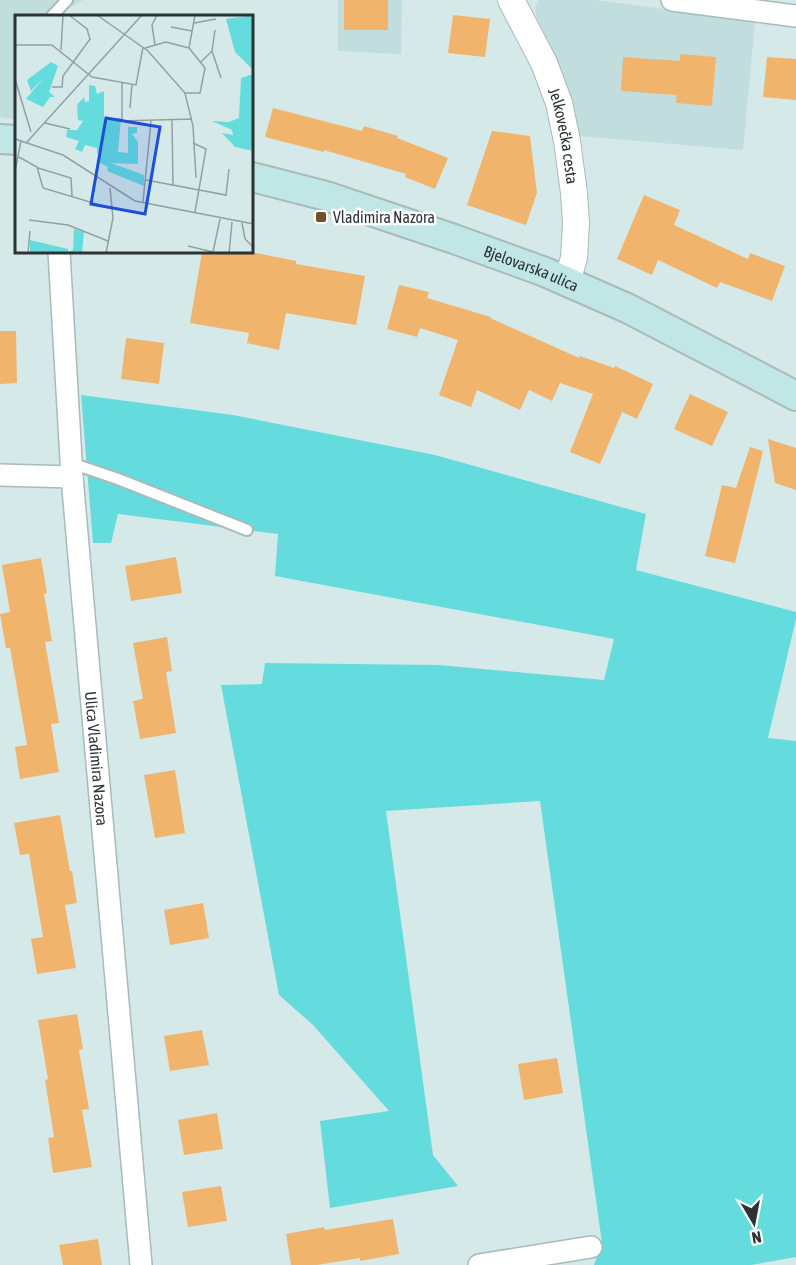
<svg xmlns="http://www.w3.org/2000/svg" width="796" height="1265" viewBox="0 0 796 1265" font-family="'Asap Condensed',sans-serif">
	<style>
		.built { fill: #c1dddd }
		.green { fill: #64dcdd }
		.building { fill: #f0b46d }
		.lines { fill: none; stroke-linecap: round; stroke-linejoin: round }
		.service-casing { stroke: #a9baba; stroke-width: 14 }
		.minor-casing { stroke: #a9baba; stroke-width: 24 }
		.tertiary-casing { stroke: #a9baba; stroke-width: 28 }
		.secondary-casing { stroke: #a9baba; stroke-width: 32 }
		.service { stroke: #fff; stroke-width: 10 }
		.minor { stroke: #fff; stroke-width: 21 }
		.tertiary { stroke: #fff; stroke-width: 26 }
		.secondary { stroke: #c0e6e6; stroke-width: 28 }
		.poi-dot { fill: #715027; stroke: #fff; stroke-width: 2 }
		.labels { text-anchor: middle; stroke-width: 5; stroke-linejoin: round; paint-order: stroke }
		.street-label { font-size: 16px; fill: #2c3333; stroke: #fff }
		.poi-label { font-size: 16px; fill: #2c3333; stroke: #fff; text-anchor: start }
		.inset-road { fill: none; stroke: #92a0a0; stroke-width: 1.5 }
		.view { fill: #1d4ed8; fill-opacity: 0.15; stroke: #1d4ed8; stroke-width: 3 }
		.inset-edge { fill: none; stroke: #2c3333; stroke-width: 3 }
	</style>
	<rect width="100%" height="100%" fill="#d6e9e9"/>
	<path class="built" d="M0,0h83l-14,8 -7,8h-46v104l-16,-3z
		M338,0h64l-1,54 -63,-3z
		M539,0h56l160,21 -12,129 -164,-14 -4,-26 -39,-95 -1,-7z"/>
	<path class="green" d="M81,395l152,20 202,40 211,59 -10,56 160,42v7l-28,119 28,3v516l-45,8h-157l8,-22 -62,-442 -154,10 47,344 25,31 -128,22 -10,-87 69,-10 -76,-86 -34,-30 -58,-310 41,-1 3,-21 174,2 165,15 10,-41 -339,-63 3,-42 -160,-20 -7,29h-18z"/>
	<path class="building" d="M344,0h44v30h-44z
		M453,15l37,4 -5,38 -37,-4z
		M680,54l36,3 -4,49 -36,-3 1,-8 -56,-4 2,-34 57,4z
		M767,57l29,2v41l-33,-3z
		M273,108l89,23 2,-5 34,10 -1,2 51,20 -13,31 -30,-12 1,-3 -82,-24v2l-59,-15z
		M492,131l38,5 7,57 -11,32 -59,-20z
		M644,195l36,15 -6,15 74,34 2,-6 35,13 -13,35 -52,-19 -3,6 -59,-28 -6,15 -35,-16z
		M202,252h49l45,9v3l69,12 -9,49 -70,-12 -7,37 -32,-7 2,-10 -59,-10z
		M399,285l30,7 -2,6 64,19 -1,1 89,40 1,-2 34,12 1,-2 38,18 -16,35 -15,-7 -22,52 -30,-12 23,-58 -33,-11 -8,18 -23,-11 -9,20 -43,-20 -6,17 -32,-12 19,-55 -38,-12 -3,9 -30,-8z
		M0,331h16l1,52 -17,1z
		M126,338l38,5 -5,41 -38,-5z
		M690,394l38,18 -16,34 -38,-17z
		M768,439l28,9v42l-21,-7z
		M750,447l13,4 -28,112 -30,-7 17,-71 14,3z
		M176,557l6,36 -51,8 -6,-35z
		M41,558l6,35 -3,1 8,47 -7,1 14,81 -8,1 8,48 -39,7 -5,-32 12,-2 -17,-97h-4l-6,-34 10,-2 -8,-47z
		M167,637l5,34 -6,1 10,61 -36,6 -7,-38 10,-2 -10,-56z
		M175,770l10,63 -30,5 -11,-63z
		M60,815l10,56h2l5,32 -12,2 11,63 -39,6 -6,-35 12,-2 -14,-83 -9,1 -6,-32z
		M203,903l6,35 -39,7 -6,-35z
		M77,1014l6,35 -4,1 10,59 -7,1 10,57 -39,6 -5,-35 6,-1 -9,-57 3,-1 -10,-59z
		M202,1030l7,35 -39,6 -6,-35z
		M557,1058l6,35 -39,7 -6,-36z
		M217,1113l6,36 -39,6 -6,-35z
		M221,1186l6,35 -39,6 -6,-35z
		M393,1219l6,35 -39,7v-3l-43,7h-26l-5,-31 38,-7 1,3z
		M98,1239l4,26h-39l-4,-20z"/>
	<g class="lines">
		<g class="service-casing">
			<path id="service" d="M52,16l15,-16
				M71,463l47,16 129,51"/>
		</g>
		<g class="minor-casing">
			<g id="minor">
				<path d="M672,0l124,16"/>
				<path id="s1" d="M59,252l13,225 69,788"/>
				<path d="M0,475l72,2"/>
				<path d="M479,1265l112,-18"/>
			</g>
		</g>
		<g class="tertiary-casing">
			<g id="tertiary">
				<path id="s2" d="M511,0l33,63 15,40 8,38 7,52 2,30 -2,35 -7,23"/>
			</g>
		</g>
		<g class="secondary-casing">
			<g id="secondary">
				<path d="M0,139l16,1"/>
				<path id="s3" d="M252,177l74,19 128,43 91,33 84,37 167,87"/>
			</g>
		</g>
		<use href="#service" class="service"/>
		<use href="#minor" class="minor"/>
		<use href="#tertiary" class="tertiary"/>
		<use href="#secondary" class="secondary"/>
	</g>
	<rect class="poi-dot" x="315" y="211" width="12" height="12" rx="3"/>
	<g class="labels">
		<g class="street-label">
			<text dy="6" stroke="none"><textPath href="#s2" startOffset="147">Jelkovečka cesta</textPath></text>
			<text dy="6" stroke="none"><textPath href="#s3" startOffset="294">Bjelovarska ulica</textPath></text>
			<text dy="6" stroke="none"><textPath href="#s1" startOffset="508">Ulica Vladimira Nazora</textPath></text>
		</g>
		<g class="poi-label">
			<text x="333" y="223">Vladimira Nazora</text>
		</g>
	</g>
	<g transform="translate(15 15)">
		<rect width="238" height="238" fill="#d6e9e9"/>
		<path d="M238,0h1l-1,55 -18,-18 -9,-33zM36,47l7,4 -9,26 6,5h-5l-7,10 -17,-8 19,-23 -14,15 -4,-11zM238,59l1,83h-2l1,-6 -18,-4 -13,-14 11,2 -1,-5 -20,-9 17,1 10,-4 2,-40zM74,70l6,1 2,8 7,-3v27h17l-3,34 10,1v-26h9v6l-5,1 6,8v22l-27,-1 33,12v11l-37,-15 1,-4 -10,-5 3,-8 -4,-1v-5l-12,-3 -3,7 -7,-3 4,-8 -13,-4 1,-7h10l6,-9 -5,-1 -1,-15 7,-8 1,5 4,-1zM59,214l10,3 -2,21h-52v-13l38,9v3l5,-2z" fill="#64dcdd"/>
		<path class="inset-road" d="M82,0l51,36 37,42 8,33 3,52M179,8l22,-4M156,12l21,4M0,30h37l40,32 44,8 7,-38M140,30l-3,-20 5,-10M130,33l21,-6 23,6 16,20 -5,25h-15M174,33l6,-33M46,35l2,-35M197,36l9,27M185,48l12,-12 3,-21M0,64l16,53M107,68v38M37,72h10l1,-11 27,-37 -3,-10 -18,-14M115,93l2,-24M157,105l1,66M105,106l72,-2M30,108l25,6M0,124l48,16 72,46 119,23M12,127l115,-127M178,128l13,6 -11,63M4,142l18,10 6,21 67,20M23,153l33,10 1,18M0,156l6,-30M131,165l80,15 3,-26M128,187l8,-81M14,205l39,5 40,16M227,208l3,16 9,9M173,231l25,6 7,-33M13,238l2,-22M91,238l7,-35 -3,-30M214,238l3,-31"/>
		<path class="view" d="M91,103l54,9 -15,87 -54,-10z"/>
		<rect width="238" height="238" class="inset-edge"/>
	</g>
	<g transform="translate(754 1223) rotate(170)" stroke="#ffffff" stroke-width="4.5" paint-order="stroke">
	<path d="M0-4.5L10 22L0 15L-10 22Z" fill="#2c3333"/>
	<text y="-9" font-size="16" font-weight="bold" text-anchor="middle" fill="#2c3333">N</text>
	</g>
</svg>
